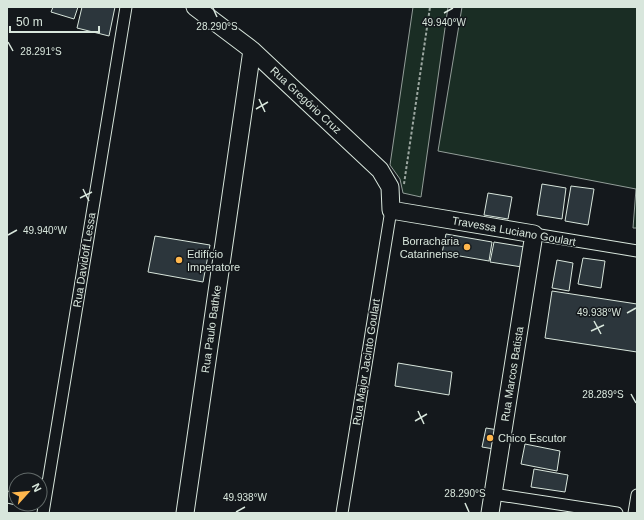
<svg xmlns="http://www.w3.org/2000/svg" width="644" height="520" viewBox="0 0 644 520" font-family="Arial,sans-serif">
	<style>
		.green { fill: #1a2d24; stroke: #939e99 }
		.building { fill: #2c363c; stroke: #d8e6dc }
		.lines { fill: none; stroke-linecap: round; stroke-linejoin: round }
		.street-casing { stroke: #d8e6dc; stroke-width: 13 }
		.primary-casing { stroke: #d8e6dc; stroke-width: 19 }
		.path { stroke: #9da8a2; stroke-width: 2; stroke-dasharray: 3 2; stroke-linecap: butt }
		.street { stroke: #14181c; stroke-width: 11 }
		.primary { stroke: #14181c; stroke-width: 17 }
		.ticks { fill: none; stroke: #d8e6dc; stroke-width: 1.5 }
		.poi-dot { fill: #ffb74d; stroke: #14181c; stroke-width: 1.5 }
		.labels { text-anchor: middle; stroke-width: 3; stroke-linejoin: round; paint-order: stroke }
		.street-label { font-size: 11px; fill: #d8e6dc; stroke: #14181c }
		.poi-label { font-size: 11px; fill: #d8e6dc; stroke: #14181c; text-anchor: start }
		.ticks-label { font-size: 10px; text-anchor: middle; fill: #d8e6dc; stroke: #14181c; stroke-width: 3; stroke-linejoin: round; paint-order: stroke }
	</style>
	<rect width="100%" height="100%" fill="#14181c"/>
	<path class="green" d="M413,7h35l-27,190 -18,-4 -3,-14 -10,-14z
		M462,7h175v221h-4l3,-39 -198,-38z"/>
	<path class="building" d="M53,7h25l-4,12 -23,-7z
		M82,7h33l-6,29 -32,-8z
		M542,184l24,4 -4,31 -25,-4z
		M571,186l23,3 -6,36 -23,-4z
		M488,193l24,4 -4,22 -24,-4z
		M446,234l46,8 -3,19 -47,-8z
		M155,236l55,9 -7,37 -55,-10z
		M494,242l31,5 -3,20 -32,-5z
		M583,258l22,3 -4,27 -23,-4z
		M557,260l16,3 -4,28 -17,-3z
		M552,291l85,13v48l-92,-14z
		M398,363l54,9 -3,23 -54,-9z
		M486,428l12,2 -4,19 -12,-2z
		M525,444l35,7 -3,20 -36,-7z
		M534,469l34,6 -3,17 -34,-5z"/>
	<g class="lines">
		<g class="street-casing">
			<path id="street" d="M534,234l103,17
				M493,494l124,19
				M7,497l9,2
				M43,513l83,-506
				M342,513l49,-303
				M634,513l3,-18"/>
		</g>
		<g class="primary-casing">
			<path id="primary" d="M195,7l57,43 128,120 10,17 1,23 143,24 -44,279
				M185,513l67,-463"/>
		</g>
		<path class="path" d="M404,184l26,-177"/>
		<use href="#street" class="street"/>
		<use href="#primary" class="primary"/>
	</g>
	<path class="ticks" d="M213,8l4,9M444,13l9,-5M8,42l5,9M259,99l6,13M256,109l12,-7M83,189l6,12M80,198l12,-6M8,235l9,-5M627,313l9,-5M594,321l7,13M591,331l13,-6M631,394l5,9M418,411l6,13M415,421l12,-7M465,503l4,9M236,512l9,-5"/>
	<g class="poi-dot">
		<circle cx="467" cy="247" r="4"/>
		<circle cx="179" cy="260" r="4"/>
		<circle cx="490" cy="438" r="4"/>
	</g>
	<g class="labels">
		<g class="street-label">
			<text transform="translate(306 100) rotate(43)" y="4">Rua Gregório Cruz</text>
			<text transform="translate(514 231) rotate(10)" y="4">Travessa Luciano Goulart</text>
			<text transform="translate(84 260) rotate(-81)" y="4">Rua Davidoff Lessa</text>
			<text transform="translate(211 329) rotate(-82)" y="4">Rua Paulo Bathke</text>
			<text transform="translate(366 362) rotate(-81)" y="4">Rua Major Jacinto Goulart</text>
			<text transform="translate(512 374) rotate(-81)" y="4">Rua Marcos Batista</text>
		</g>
		<g class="poi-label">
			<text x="459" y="245" text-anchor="end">Borracharia<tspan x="459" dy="13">Catarinense</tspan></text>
			<text x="187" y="258">Edifício<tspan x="187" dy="13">Imperatore</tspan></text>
			<text x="498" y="442">Chico Escutor</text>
		</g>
	</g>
	<g class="ticks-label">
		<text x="444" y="26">49.940°W</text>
		<text x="217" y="30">28.290°S</text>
		<text x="41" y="55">28.291°S</text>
		<text x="45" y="234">49.940°W</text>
		<text x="599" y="316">49.938°W</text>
		<text x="603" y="398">28.289°S</text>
		<text x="465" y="497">28.290°S</text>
		<text x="245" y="501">49.938°W</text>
	</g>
	<rect width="644" height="520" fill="none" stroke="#d8e6dc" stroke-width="16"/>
	<g transform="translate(28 492) rotate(63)"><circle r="19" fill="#14181c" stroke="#626a69"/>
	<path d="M0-3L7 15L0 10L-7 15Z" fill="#ffb74d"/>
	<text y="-6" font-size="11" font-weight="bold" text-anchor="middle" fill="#d8e6dc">N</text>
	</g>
	<path d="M10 26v6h89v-6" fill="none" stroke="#d8e6dc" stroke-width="2"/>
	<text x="16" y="26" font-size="12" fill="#d8e6dc" stroke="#14181c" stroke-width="3" paint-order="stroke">50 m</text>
</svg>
